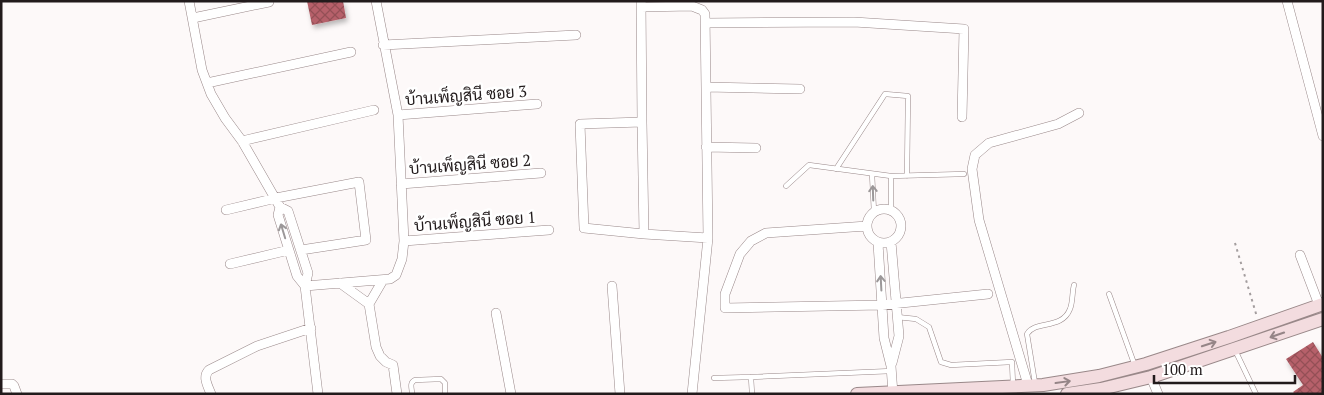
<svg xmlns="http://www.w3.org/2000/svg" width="1324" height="395" viewBox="0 0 1324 395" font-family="'PT Serif',Sarabun,serif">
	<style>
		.building { fill: url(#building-cross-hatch); filter: url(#shadow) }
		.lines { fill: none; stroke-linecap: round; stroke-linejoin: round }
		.lane-casing { stroke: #998889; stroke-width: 5.5 }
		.street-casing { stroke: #998889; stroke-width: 10 }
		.secondary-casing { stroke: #998889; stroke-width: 14 }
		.path { stroke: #a39d9e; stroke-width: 2; stroke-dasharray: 2.5 4; stroke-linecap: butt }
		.lane { stroke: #fff; stroke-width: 4.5 }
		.street { stroke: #fff; stroke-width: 9 }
		.secondary { stroke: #f3dcdf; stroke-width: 12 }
		.oneway { stroke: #9c9899 }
		.oneway2 { stroke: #958587 }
		.labels { text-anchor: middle; stroke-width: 5; stroke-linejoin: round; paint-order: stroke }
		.street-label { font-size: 16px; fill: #221b1c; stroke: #fff }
	</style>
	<defs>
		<pattern id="building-cross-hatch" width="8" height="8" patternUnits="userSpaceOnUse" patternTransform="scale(1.25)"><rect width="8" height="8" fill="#b6616a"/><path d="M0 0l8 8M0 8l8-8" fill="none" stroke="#944f56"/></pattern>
		<filter id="shadow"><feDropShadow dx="2" dy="3.5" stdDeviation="2.5" flood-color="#0004"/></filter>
	</defs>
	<rect width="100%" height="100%" fill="#fdf9f9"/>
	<path class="building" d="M307,1h36l3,17 -34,7z
		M1313,342l10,16v36h-28l-2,-2 10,-7 -17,-26z"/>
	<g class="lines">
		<g class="lane-casing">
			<path id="lane" d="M836,169l49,-75 23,2 -1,80
				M872,174l2,38
				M891,176v35
				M786,186l23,-21 82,11 73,-2
				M1109,294l26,72
				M897,317l19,2 13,8 12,35 10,3 61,-3 1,23
				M1235,350l21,44
				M751,377l141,-6
				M714,378l37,-1 1,17
				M1035,383l-8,-49c8,-14 35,-4 43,-25 3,-7 2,-17 4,-24
				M412,394c0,-6 -3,-11 3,-14l26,-1 4,4v11"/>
		</g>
		<g class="street-casing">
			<path id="street" d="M189,1l13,69 9,24 14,24 17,23 38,66 8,4 20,62 -3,13 13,108
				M641,1l1,121 2,112
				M1287,1l36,135
				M641,7l51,-1 10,4 3,4 3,224 -16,156
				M193,18l76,-16
				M705,23l149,-1 110,7 -2,88
				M383,45l193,-10
				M207,83l144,-31
				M706,87l94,2
				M398,115l139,-11
				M642,122l-62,2 4,104 60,6 64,4
				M242,141l132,-31
				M706,147l50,1
				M401,184l140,-11
				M280,207l-2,8 19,61 8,10
				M867 226a17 17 0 1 1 34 0a17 17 0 1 1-34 0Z
				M226,210l50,-12 83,-16 7,58 -65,10
				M867,226l-101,7 -15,8 -11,13 -15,40v14l157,-3 106,-11
				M404,241l145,-11
				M891,242l8,94 -7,27
				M878,243l6,95 7,28 2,28
				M1300,255l19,50
				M230,264l59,-14
				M383,280l-14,24 7,43 4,9 6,6 7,3 4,29
				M340,283l29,21
				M305,286l85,-7 6,-4 6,-16 2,-18 -6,-126 -22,-114
				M612,286l8,108
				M496,313l15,81
				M1151,377l7,17
				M1,384h11l2,2 3,8
				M1028,385l-49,-165 -7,-51 3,-14 14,-12 69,-19 21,-11
				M211,394c-3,-8 -9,-17 -2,-24l48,-24 54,-18"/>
		</g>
		<g class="secondary-casing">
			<path id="secondary" d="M857,394l186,-9 56,-9 47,-12 83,-27 94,-33
				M1067,394l34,-5 50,-12 172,-58"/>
		</g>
		<path class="path" d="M1235,243l22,74"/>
		<use href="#lane" class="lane"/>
		<use href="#street" class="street"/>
		<use href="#secondary" class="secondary"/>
	</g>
	<defs><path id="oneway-shaft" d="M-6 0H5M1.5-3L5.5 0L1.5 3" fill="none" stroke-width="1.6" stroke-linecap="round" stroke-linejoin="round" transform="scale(1.25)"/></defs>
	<g class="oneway">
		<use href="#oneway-shaft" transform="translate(873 193) rotate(-92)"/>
		<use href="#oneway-shaft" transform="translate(283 231) rotate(-107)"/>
		<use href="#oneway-shaft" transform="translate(881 283) rotate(-93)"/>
	</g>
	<g class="oneway2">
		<use href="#oneway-shaft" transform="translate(1277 335) rotate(161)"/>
		<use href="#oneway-shaft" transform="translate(1209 344) rotate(-18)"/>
		<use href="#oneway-shaft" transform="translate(1063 382) rotate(-8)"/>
	</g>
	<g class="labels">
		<g class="street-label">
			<text transform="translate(466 95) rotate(-4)" y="6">บ้านเพ็ญสินี ซอย 3</text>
			<text transform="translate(470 164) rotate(-4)" y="6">บ้านเพ็ญสินี ซอย 2</text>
			<text transform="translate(475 221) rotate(-4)" y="6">บ้านเพ็ญสินี ซอย 1</text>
		</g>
	</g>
	<rect width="1324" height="395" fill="none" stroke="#221b1c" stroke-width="5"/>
	<path d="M1154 375v8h141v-8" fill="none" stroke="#221b1c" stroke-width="2.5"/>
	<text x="1162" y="375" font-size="15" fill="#221b1c" stroke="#ffffff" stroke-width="4" paint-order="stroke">100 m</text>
</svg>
